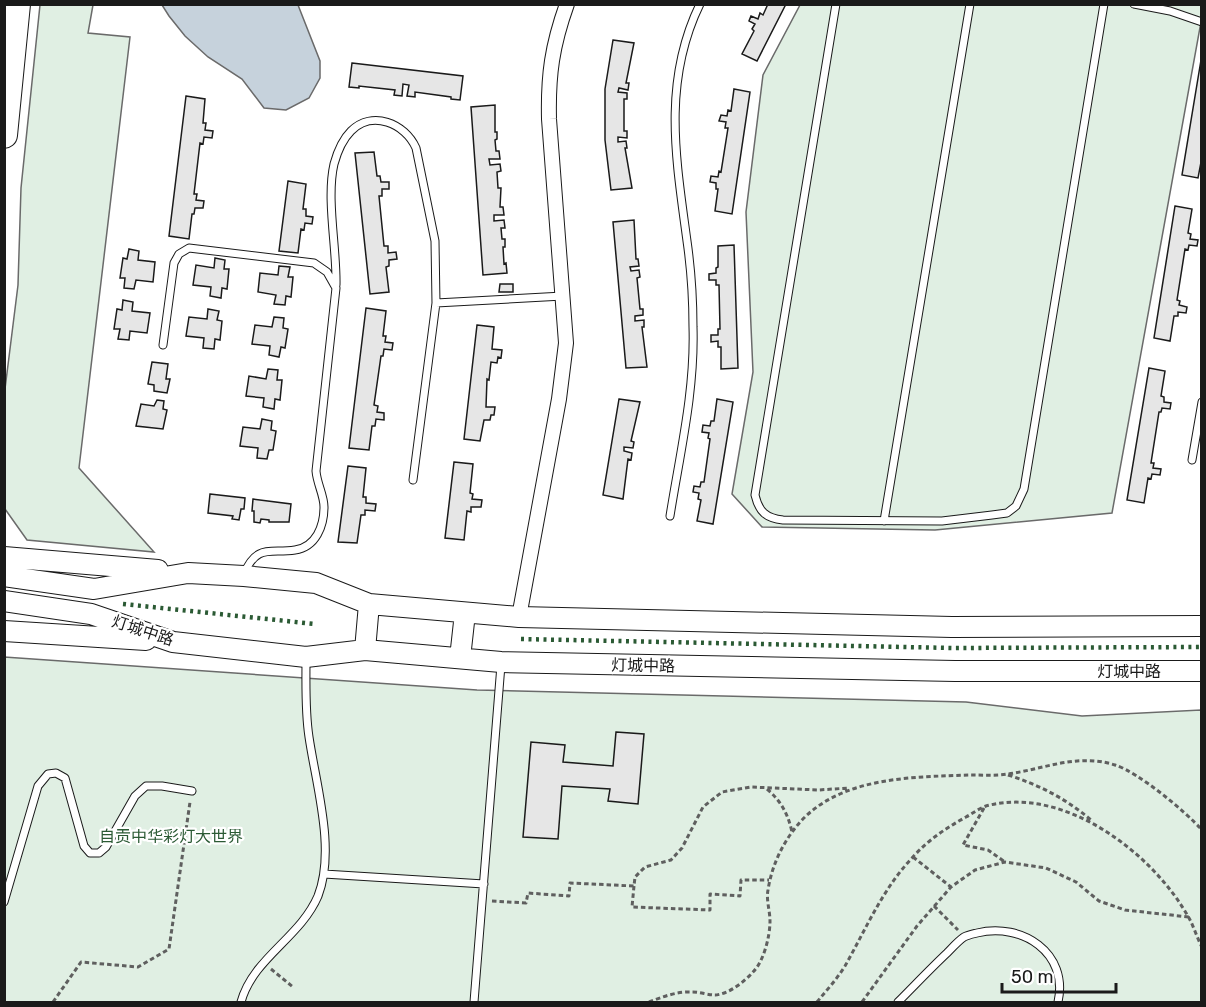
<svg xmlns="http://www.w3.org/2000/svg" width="1206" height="1007" viewBox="0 0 1206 1007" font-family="Rubik,'Noto Sans SC',sans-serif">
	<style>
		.green { fill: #e0efe3; stroke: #6a6a6a; stroke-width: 1.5 }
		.water { fill: #c6d2dc; stroke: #6a6a6a; stroke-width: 1.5 }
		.building { fill: #e6e6e6; stroke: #1a1a1a; stroke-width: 1.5 }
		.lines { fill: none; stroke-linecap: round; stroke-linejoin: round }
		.lane-casing { stroke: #1a1a1a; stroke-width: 9 }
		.street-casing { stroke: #1a1a1a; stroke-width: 16 }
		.secondary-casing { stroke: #1a1a1a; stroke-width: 22 }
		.highway-casing { stroke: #1a1a1a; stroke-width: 28 }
		.path { stroke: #5f5f5f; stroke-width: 3; stroke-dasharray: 4.5 3; stroke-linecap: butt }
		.lane { stroke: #fff; stroke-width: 7 }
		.street { stroke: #fff; stroke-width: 14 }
		.secondary { stroke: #fff; stroke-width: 20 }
		.highway { stroke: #fff; stroke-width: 26 }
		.hedge { stroke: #2b5a34; stroke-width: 4.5; stroke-dasharray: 3 4.5; stroke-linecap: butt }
		.labels { text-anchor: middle; stroke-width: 4.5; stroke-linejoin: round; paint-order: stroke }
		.street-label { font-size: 16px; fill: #1a1a1a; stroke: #fff }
		.park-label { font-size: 16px; fill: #2b5a34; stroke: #fff }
	</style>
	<rect width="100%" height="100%" fill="#fff"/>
	<path class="green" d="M40,5h53l-5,28 42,4 -51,431 75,84 -127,-12 -22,-31 -1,-112 14,-112 3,-97z
		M800,5h401v17l-89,491 -177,17 -173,-3 -30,-33 21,-122 -7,-160 17,-137z
		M4,657l473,33 489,12 116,14 119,-6v292h-1196z"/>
	<path class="water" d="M162,5h136l22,56v17l-11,20 -23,12 -22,-2 -22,-29 -34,-22 -23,-21 -16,-20z"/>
	<path class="building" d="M768,4h18l-29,57 -15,-7 12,-23 -2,-2 3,-5 -6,-3 2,-5 7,3 2,-6 3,2z
		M613,40l21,3 -8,40h3l-1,7 -9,-2 -1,4 9,1v6h-3v32h3v7l-9,-1v5l8,-1 1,7h-2l7,40 -21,2 -6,-50v-51z
		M1202,54v103l-4,21 -16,-3z
		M352,63l111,13 -3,24 -9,-1v-2l-36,-5v5l-8,-1 2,-11 -6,-1 -1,12 -8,-1 1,-5 -36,-4v2l-10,-1z
		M734,89l16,3 -18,122 -17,-3 3,-22h-2v-6l-6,-1 1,-6 7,1 1,-6 2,1 7,-44h-3l1,-6 -7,-1 2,-6 6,1 1,-6 3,1z
		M186,96l19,3 -2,24h3l-1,7 8,1 -1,7 -8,-1 -1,7 -3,-1 -6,51h3l-1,6 8,1 -1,7h-8l-1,6h-2l-3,25 -20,-3z
		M495,105v27h2v7l-2,1 1,11h3l1,8h-11l1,6 10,-1 1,7 -4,1 1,16h3l-1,19h3l1,8h-10v6l10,-1 1,8h-4l1,11h3v8h-2l1,17 2,-1 1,10 -24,2 -12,-168z
		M374,152l3,24h3l1,6h8v7h-7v7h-3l5,50h4v7l8,-1 1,7 -8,1v6l-3,1 3,25 -19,2 -15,-141z
		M288,181l18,3 -3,25h3v7l7,1 -1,7 -7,-1 -1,7 -3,-1 -3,24 -19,-2z
		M1175,206l17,3 -4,24 3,1 -1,5 8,1 -1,6 -8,-1 -1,5 -3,-1 -8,51 3,1 -1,4 8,2 -1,6 -8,-1v4h-4l-4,25 -16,-3z
		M634,220l2,39h2l1,7 -9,1 1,4 8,-1 1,7 -3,1 3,31h3v6l-8,1v5l9,-1v7h-2l5,40 -21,1 -13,-146z
		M734,245l4,123 -17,1v-22h-3v-6l-7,1v-7h7v-6h2l-1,-44h-3v-5h-7v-6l7,-1v-5l2,-1v-21z
		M129,249l10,2 -1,9 17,2 -2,20 -17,-2 -2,9 -10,-1 1,-10h-5l3,-20 4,1z
		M215,258l10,2 -1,9h5l-2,20 -5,-1 -1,10 -11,-2 1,-9 -18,-2 3,-20 18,3z
		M279,266l11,1 -2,10h5l-2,20 -5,-1 -1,9 -11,-1 2,-9 -18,-3 2,-19 18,2z
		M500,284h13v8h-14z
		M123,300l10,2 -1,9 18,2 -3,20 -17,-2 -1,9 -11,-1 2,-10h-6l3,-20 5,1z
		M366,308l20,3 -3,25h3l-1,6 8,1 -1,7 -8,-1 -1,7h-2l-7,49 4,1 -1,6 7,1v7l-8,-1 -1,7h-3l-3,24 -20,-2z
		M208,309l11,2 -2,9 5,1 -2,19 -5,-1 -1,10 -11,-1 1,-10 -18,-2 3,-19 18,2z
		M274,317l10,1 -1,10 5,1 -3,19 -4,-1 -2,10 -10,-2 1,-9 -18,-2 3,-19 17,2z
		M477,325l17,2 -2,22 10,1 -1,8 -3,-1 -1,6 -6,-1 -2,18 -2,-1 -1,28h9l-1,8h-3l-1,5h-6l-4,21 -16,-2z
		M152,362l16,2 -2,15h4l-3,14 -13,-2v-6l-6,-1z
		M1149,368l16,3 -4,25 3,1v5l7,1 -1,6 -8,-1 -1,4h-2l-8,51h3l-1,5 8,1 -1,6 -8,-1 -1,5 -3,-1 -4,25 -17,-3z
		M268,369l10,1 -1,10h5l-2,20 -5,-1 -1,10 -11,-2 1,-9 -18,-2 3,-20 17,3z
		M619,399l21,3 -9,39 3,1 -1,6 -9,-1v4l8,2 -1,7 -3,-1 -5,40 -20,-4z
		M717,399l16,3 -20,122 -16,-3 4,-21 -3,-1 1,-6 -6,-1 1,-6 6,1 1,-5h3l6,-43 -2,-1 1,-5 -7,-1 1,-7 7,1 1,-5h3z
		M157,400l7,1 -1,8 4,1 -4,19 -27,-3 5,-22 13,2z
		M262,419l10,2 -1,9 5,1 -3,19h-4l-2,9 -10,-1 1,-10 -18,-2 3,-19 17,2z
		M454,462l19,2 -3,29 3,1 -1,5 10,1 -1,7h-10v5l-4,-1 -3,29 -19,-2z
		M348,466l18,2 -3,29h3v6l10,1 -1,7 -10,-1v5h-4l-4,28 -19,-1z
		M210,494l35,4 -1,11h-3l-2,11 -7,-1 1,-3 -25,-3z
		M253,499l38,5 -2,18h-20v-2l-8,-1 -1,4 -6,-1v-11h-2z
		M616,732l28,2 -6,70 -30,-3 2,-12 -48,-3 -4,53 -35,-2 8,-95 34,3 -2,17 50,4z"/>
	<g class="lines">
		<g class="lane-casing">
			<path id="lane" d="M836,4l-81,491c4,17 11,23 28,25l159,1 50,-6 15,-2 9,-7 8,-17 80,-485
				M1134,4l36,7 32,11
				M336,285c1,-36 -10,-86 -2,-121 3,-11 8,-24 17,-33 21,-21 54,-8 65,17l19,93 1,62 -23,177
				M436,303l127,-7
				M163,345l11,-82 5,-9 10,-6 125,15 13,9 9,16 -20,183c1,13 8,24 8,36 0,19 -8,40 -29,43 -24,4 -38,-7 -51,24
				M1192,460l10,-58
				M670,516c10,-63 25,-125 23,-189 0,-29 -2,-58 -6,-86 -11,-82 -25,-159 13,-237
				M884,521l86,-517
				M324,874l160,10
				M4,902l34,-116 10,-12 8,-1 9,5 19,68 6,7h9l7,-6 29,-51 11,-10h16l30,5
				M241,1002c12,-44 59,-64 77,-106 18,-46 -2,-111 -9,-159 -4,-26 -3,-52 -3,-78
				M474,1002l27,-337
				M898,1002c16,-16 32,-33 49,-49 5,-5 11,-12 17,-16 4,-2 9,-3 13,-4 45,-11 92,20 81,69"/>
		</g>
		<g class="street-casing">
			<path id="street" d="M519,617l40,-218 7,-56 -17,-224c-1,-44 3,-73 18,-115"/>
		</g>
		<g class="secondary-casing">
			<path id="secondary" d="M4,557l154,13
				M4,576l90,13 94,-16 56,3 72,7 53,21 150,13 433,10 250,-1
				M4,601l87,13 82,28 133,15 59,-7 136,12 454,9h247
				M4,631l142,9
				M365,650l4,-46
				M460,658l5,-45"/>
		</g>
		<g class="highway-casing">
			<path id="highway" d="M4,135l13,-131"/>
		</g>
		<path class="path" d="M1008,775c31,10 57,23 83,45
			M767,789c14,12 21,25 25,43
			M984,808l-21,37 25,5 17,12
			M913,857l38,30
			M634,886l-2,21 78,3v-16l30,2 1,-16h28
			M492,901l34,2 2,-10 41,3 1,-13 64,3 1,-9 10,-10 26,-7 11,-12 21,-41 19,-15 29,-5 67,3 31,-2
			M934,906l24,24
			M271,969l22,18
			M53,1002l28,-40 57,5 31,-18 21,-147
			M649,1002c13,-5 29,-11 43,-10 8,0 16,3 23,3 14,-1 29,-13 38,-23 11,-11 17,-36 17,-51 0,-10 -4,-21 -2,-31 4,-26 16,-50 33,-69 42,-45 114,-44 170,-46 12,0 25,1 37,-1 36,-5 70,-21 107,-9 23,7 70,46 87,65
			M817,1002c9,-11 20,-23 28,-36 21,-37 37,-76 67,-108 16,-18 34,-30 54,-41 7,-4 14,-9 20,-11 78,-21 167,47 203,112 5,9 8,20 13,29
			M862,1002l55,-76 34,-39 24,-17 30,-8 41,6 30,14 23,19 26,9 64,7"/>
		<use href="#lane" class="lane"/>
		<use href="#street" class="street"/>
		<use href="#secondary" class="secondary"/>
		<use href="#highway" class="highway"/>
		<path class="hedge" d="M123,604l192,20
			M521,639l431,9 250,-1"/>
	</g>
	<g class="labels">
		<g class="street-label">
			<text transform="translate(143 630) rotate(18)" y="6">灯城中路</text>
			<text transform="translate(643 665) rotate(1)" y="6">灯城中路</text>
			<text x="1129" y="677">灯城中路</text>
		</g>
		<g class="park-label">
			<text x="171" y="842">自贡中华彩灯大世界</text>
		</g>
	</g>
	<rect width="1206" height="1007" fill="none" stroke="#1a1a1a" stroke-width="12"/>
	<path d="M1002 983v9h114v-9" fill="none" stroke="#1a1a1a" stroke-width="3"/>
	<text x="1011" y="983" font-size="18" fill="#1a1a1a" stroke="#ffffff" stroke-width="4.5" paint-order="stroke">50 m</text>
</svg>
